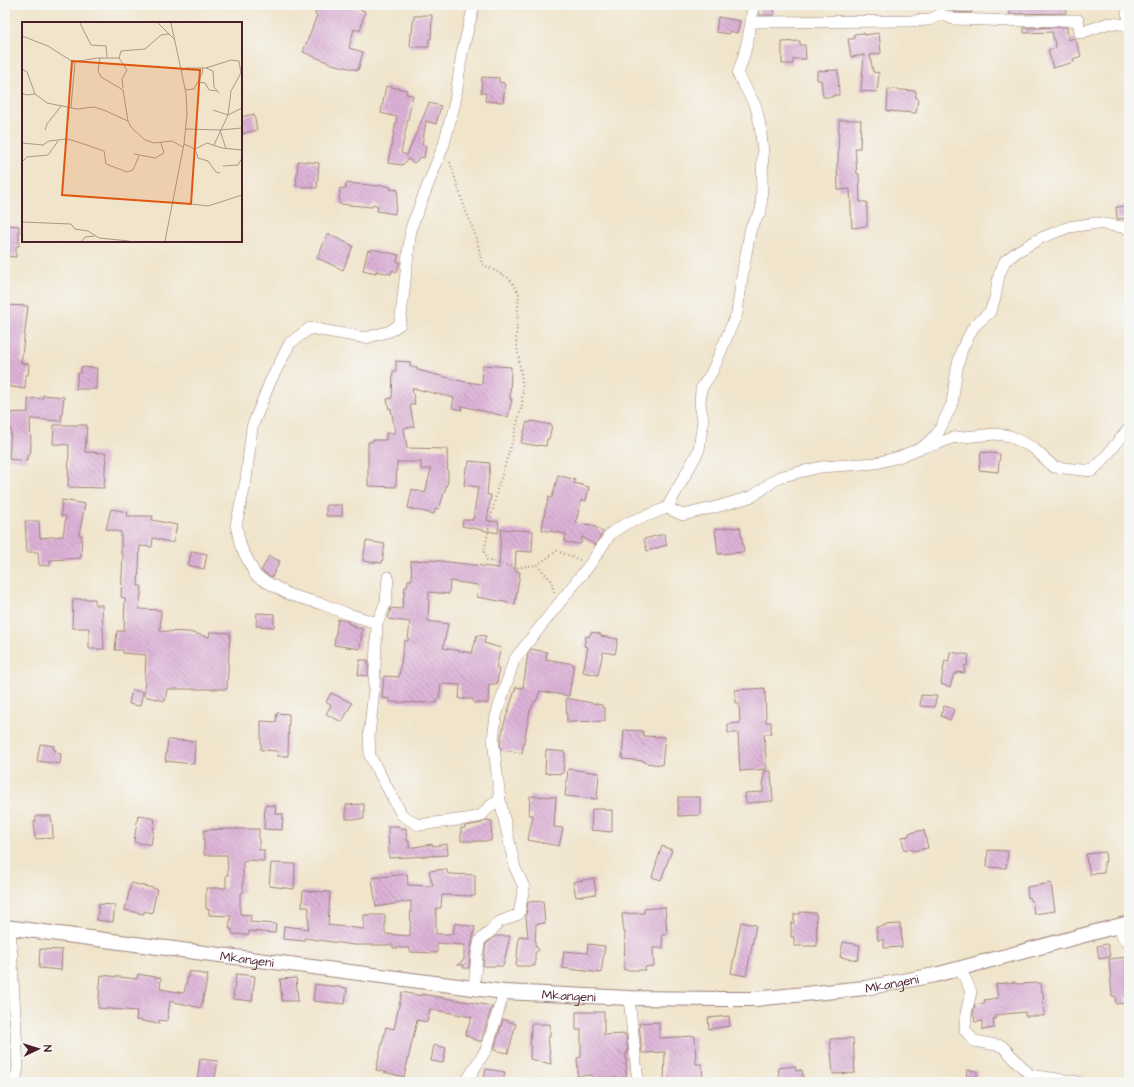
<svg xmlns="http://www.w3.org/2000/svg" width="1134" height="1087" viewBox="0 0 1134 1087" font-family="'Architects Daughter',sans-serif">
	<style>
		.building { fill: url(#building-back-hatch) }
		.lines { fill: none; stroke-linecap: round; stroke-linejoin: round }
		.minor-casing { stroke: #9d827b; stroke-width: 12 }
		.tertiary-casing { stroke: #9d827b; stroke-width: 16 }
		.path { stroke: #9d827b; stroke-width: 2; stroke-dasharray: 1 3; stroke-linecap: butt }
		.minor { stroke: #fff; stroke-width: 11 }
		.tertiary { stroke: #fff; stroke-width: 14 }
		.labels { text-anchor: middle; stroke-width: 3.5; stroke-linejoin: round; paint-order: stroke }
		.street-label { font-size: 13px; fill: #4a1f2b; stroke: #f6f6f2 }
		.inset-road { fill: none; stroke: #ae958b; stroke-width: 1 }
		.view { fill: #e0560e; fill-opacity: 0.15; stroke: #e0560e; stroke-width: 2 }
		.inset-edge { fill: none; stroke: #4a1f2b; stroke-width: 2 }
	</style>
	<defs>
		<pattern id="building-back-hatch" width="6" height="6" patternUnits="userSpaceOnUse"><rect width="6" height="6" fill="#ddb3d8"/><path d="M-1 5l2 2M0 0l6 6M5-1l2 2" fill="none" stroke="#b591af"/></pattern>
	</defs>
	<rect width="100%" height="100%" fill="#f6f6f2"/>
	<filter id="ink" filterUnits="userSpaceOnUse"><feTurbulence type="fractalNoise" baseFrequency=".025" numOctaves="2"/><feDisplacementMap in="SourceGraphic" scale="8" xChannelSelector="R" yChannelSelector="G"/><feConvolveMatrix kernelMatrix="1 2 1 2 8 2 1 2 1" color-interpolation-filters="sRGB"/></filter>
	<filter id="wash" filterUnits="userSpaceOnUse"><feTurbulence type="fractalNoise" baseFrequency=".012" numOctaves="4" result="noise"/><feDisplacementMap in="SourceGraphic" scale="16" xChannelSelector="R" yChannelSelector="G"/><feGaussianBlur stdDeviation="0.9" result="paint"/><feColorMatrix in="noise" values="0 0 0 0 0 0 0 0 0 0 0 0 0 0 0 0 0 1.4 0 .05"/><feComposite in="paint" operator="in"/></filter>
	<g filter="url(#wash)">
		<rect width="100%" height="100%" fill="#f0e4cb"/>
		<g id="blocks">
			<path class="building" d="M317,5h25l23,6 -5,20 -6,-2 -5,19 14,4 -5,18 -26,-6 -29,-12 14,-37 -2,-1z
				M760,5h14v10h-15z
				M953,5h19l-1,8 -17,-1 -1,-1z
				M1009,5h57v8l-57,1z
				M422,15h10l-1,24h-2v8h-19l1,-14h1l2,-17h8z
				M718,17l22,4 -3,12 -7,-2 -1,3 -13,-2z
				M1067,27l1,13 7,-2 6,18 -8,3 1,3 -21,6 -5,-18 8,-2 -4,-16 -28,1v-5z
				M864,33v2l15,-2 2,20 -11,2 3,17 6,1 -2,19 -16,-1 3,-36 -13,2 -3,-18h6v-5z
				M800,41v4h5l1,14h-13v5h-11v-22z
				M838,70l1,25h-6v2h-10l-2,-17h-4v-9z
				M482,77l17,1v4l5,1v2h1l-2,17 -18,-1 1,-8h-5z
				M386,86l21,4 -1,4 7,1 -12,58 6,2 22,-52 12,3 -5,18 -10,-3 -4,24 4,1 -2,12 -3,-1 -7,6 -5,-4 -7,6 -14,-2 9,-46 -16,-4z
				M888,89l28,2v7h2l-2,15 -29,-2z
				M254,114l3,16 -16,4v-17z
				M839,120h22l-1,28h-5l2,26h2l1,28h7v24l-15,2 -2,-39 -12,1 -1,-27h1z
				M298,161l21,2 -2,25 -21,-2z
				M346,183l34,3v-1l11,2 -1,2 8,1 -3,24 -18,-3 1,-5 -5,-2 -1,3 -33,-3 1,-16 6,1z
				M1129,206v12l-12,1 -1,-12z
				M7,225l12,1v20h-3v11l-11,-1v-29h2z
				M328,234l25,12 -10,24 -26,-12z
				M371,249l28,6 -2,6 3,1 -3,10 -5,-2 -1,4 -15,-3v2l-13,-3 5,-20 3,1z
				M5,305l23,1 -7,57 8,1 -1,11h-2l-1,14 -20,-3z
				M396,361l14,1v5h7v3l48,12 17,2 1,-19 28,2 -1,32h2l-4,18 -46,-11v4l-10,-2 2,-10 -42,-10 3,16 -5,1 4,22 -10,1 3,20 40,1 1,32 -9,28 -3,-1 -2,6 -26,-6 4,-19 13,4 6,-24h-10v-7h-24l-1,25 -28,-1v-44h4v-2h14v-7h9l-4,-25 -2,1 -2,-10 5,-1 1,-27h3z
				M81,367l16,1 -1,21h-20l2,-16h3z
				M43,395l21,2 -3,24 -31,-2 1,28 -1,8h-3v6l-18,-2 2,-30h-4l-1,-16 22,-1v-13l15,-1z
				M531,421l21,4 -3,14h-2l-1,7 -8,-1v1l-17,-3 6,-21 3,1z
				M54,425h33l-2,27 21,1 -2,35 -36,-1 1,-42 -16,-1z
				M981,452l19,2 -2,18 -19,-2z
				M469,461l21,2 -3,32h4l-4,26 12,1 -1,11 -36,-7 1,-6h10l5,-33 -14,-2 2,-18h2z
				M558,475l17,5 -1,3 15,4 -3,14 -5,-1 -5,23 16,2 11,7 -8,13 -13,-8 -1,7 -17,-2 2,-8 -24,-4 3,-20 4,-13 3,1z
				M62,500l23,4 -6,31h3l-1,23 -31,2v6l-11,-1 -1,-13h-11l-2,-31h14l1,17 23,-2 3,-20h-5z
				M326,505h16v11h-16z
				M111,509l17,3 -1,4h26l-1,4 25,5 -4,18 -20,-5 -1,9 -12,-1 -2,40h4l-3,23 22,1 -1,21 29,1 20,5 1,-5 20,1 -3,56h-60l-2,12 -21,-5 2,-41 -23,-2v-3h-8l2,-19h7l1,-33 -4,-1 2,-42h-2v-23l-15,-3z
				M733,527v1l7,-1 4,25 -26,2 -3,-25z
				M501,529l32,2 -1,21 -16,-1 -1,20 5,1 -5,32 -38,-7 1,-12 -28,-4 -1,13 -20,-2 -1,29 20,3 -5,24 29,5 5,-18 9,1 -2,7 17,5 -5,20h3l-2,16h-8l-1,19h-14l-1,-4h-14l1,-14 -19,-1 -2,15h-2v4l-47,-1v-3l-8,-1 2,-22 15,1 5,-36h4l2,-19 -22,-3 3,-11 11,1 3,-22h2l1,-7h4l-1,-19 21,-1 67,8z
				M664,534l3,11 -20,6 -3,-12z
				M366,541l19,3 -3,19 -19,-2z
				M192,551l15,3 -3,15 -16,-4z
				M269,556l11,5 -8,16 -11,-6z
				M73,599h22v6h7l2,44h-15v-21h-17z
				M257,613l17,1v13l-18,-1z
				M338,619l11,3 -1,2 7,1v3h7l-2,21 -26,-4z
				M591,632l10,2v2l17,3 -3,15 -12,-2 -5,23 -15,-3 5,-25 -4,-1 2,-10 3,1z
				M531,649l16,3 -1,7 28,5 -5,32 -29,-5 -4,11 -2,-1 -3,9h-1l-8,43 -21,-3 -1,-7 4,-19 12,-37 7,1 5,-35z
				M950,652l19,3 -2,11 -2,-1 -1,8 -7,-1v2h-3l-4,13 -9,-3 4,-24 4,1z
				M360,660h8v16l-10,-1z
				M765,688l1,34h5v12h-7l3,35 -27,2 -2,-38h-10v-9l12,-1 -1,-20h-3l-1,-13z
				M132,690l11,2 -3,14 -11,-2z
				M331,693l21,10 -10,19 -16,-8 5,-9 -5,-3z
				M921,695l16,1 -3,11 -14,-1z
				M566,698l36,7v3h3v13l-38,1z
				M944,706l10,3 -4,11 -9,-4z
				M277,713l12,1 -1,42h-11l1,-5 -17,-1v-29l15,1z
				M624,730l19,1v5l22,1 -3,28 -17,-2v-2l-23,-2z
				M168,740l27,1 -1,23 -29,-3z
				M40,744l14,2 -1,3 3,1 -1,3 6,1 -1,10 -23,-3z
				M546,750l19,2 -2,22 -18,-1z
				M568,769l31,4 -2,26 -32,-3z
				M764,771h7l2,30 -27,2 -1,-10 18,-1z
				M530,796l26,1 -2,30 9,1 -4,18 -31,-6 5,-25h-4z
				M678,797h22v18l-22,1z
				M364,804v15h-18v-14z
				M265,805l11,1 -1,8h8l-1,16 -18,-1z
				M592,809h12v1h8v22l-21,-2z
				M138,815l17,4 -4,26 -17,-3z
				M36,816h15v4h1l1,18 -18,1 -1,-18h2z
				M486,820l6,1 -1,20h-30v-13h4v-2l17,-3z
				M388,826h11v3l7,-1 1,13h2v7l23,-4 1,2 14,-2 1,11 -59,3z
				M228,829h31v21h5v11l-18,-1v2h-3v31l-3,1v20l11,1 -1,7 26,2 -1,9 -26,-2v4l-17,-1v-5h-3l2,-13 -22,-1v-6h-3v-21h20v-13h2l-1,-20h-23v-25z
				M924,830l4,18 -16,3v-2l-8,1 -2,-13 7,-1v-3z
				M662,846l10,4 -11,30 -9,-3z
				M988,850l20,1 -2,17 -19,-1z
				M1105,852l1,10h-2v11l-14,1 -2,-10h-1l-1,-10z
				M271,863l24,1 -1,25 -25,-3z
				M446,869l2,5 27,1v21l-33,-1 -1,13h-5v26h17l2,-11 20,4 -5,26 -1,15h-6l1,-3h-7l7,-5v-15l-27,-2v10l-27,-1v-4h-17v-3h-39l-50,-7v3l-21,-2 1,-13 24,3 1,-22h-7l1,-16 27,1 -2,33 36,4v-14h21v19l25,2 1,-35 -35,6 -4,-29 35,-4 1,11 25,1 -4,-15z
				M594,878l2,16 -20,3 -3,-15z
				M131,883l26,6 -5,24 -8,-2v3l-19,-4z
				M1051,883l4,28 -21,3 -2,-14 -1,1 -1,-4 -2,1 -1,-11z
				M543,901l2,22 -9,1 -1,21 4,5 -4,3v13h-19l3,-30 9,1 -2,-21 2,-14z
				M99,904l16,1 -2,17 -16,-2z
				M665,907l2,27 -5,1 1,13h-10l1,18 -9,1v3h-21l1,-38h-1l-2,-18 22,-1v-4z
				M800,912l16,1 1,33h-23v-9h-3v-14h3v-9h6z
				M741,922l15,3 -10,51 -15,-3z
				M900,924v4h1l1,19 -18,1v-8h-6l-2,-13 8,-1v-1z
				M496,936h14l-7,30h-20l3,-22z
				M843,942l17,3 -2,15 -18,-3z
				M588,944l17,2 -4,27 -39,-5 2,-17 23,2z
				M1106,944l2,1 2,12 -11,2 -2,-13z
				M40,949l22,1 -1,20 -22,-2z
				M1127,957l2,1v36l-4,1 1,8 -10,1 -1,-8h-3l-3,-37z
				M189,971l19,4 -7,33 -31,-7 -3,20 -8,-1v4l-23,-4 1,-9 -39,-3 3,-33 36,4 1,-5 23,4 -1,11 24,4z
				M236,974l19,2 -3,25 -19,-2z
				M296,978l2,23h-16l-2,-22z
				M1015,982l1,2 25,-1 1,9h1l1,24h-19v-4l-29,3v4h-3l1,9 -12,2v-9l-7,1 -2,-9 2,-8 10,-2 -1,-3 14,-2 -2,-14z
				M315,984l32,4 -2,16 -32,-3z
				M402,992l20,4 -1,-2 71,12 -11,36 -16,-7 7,-18 -42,-8 -3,13 -10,-2 -13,57 -28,-7 10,-43 8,2z
				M576,1012h28v23l22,-1 2,19h-2v25h-34v-3l-15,1 1,-5 -1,-13 4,-1v-27h-5z
				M729,1016l1,10 -21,3 -1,-11z
				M503,1019l13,5 -8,29 -14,-3z
				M659,1022v16l36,-2 1,28h6l1,18h-39l1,-30 -23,1 -3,-30z
				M531,1024h19v13h-2l3,27 -21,-5z
				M853,1038l2,35 -22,1 -3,-35z
				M434,1045l12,3 -3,15 -12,-2z
				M200,1059l18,2 -4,21h-17z
				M795,1066l1,5 6,-1 2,12h-24l-2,-14z
				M486,1069l19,3 -2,10h-20z
				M967,1070l10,1v11l-11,-1z"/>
		</g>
	</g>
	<g filter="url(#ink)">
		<use href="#blocks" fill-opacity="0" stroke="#9d827b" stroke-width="1"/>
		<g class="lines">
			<g class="minor-casing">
				<path id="minor" d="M1129,8l-2,5 2,6
					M751,22l159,-1 19,-1 12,-6 12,5 33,1 21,1 71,-1 2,13 29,-10 20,2
					M923,447l14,-3 15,-6 43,-4 15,2 23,12 21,19 38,4 11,-11 26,-32
					M667,508l16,7 37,-9 33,-10 26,-19 42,-10 55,-4 23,-6 24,-10 15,-14 14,-29 5,-36 5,-19 12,-23 16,-14 5,-14 4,-23 6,-14 13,-10 23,-13 28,-11 28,-4 32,5
					M388,577l-2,25 -9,21 -3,67 -5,46 1,20 32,59 16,10 48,-6 15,-3 9,-10 10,-6
					M377,623l-29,-9 -26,-10 -32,-9 -34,-19 -15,-29 -5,-22 10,-45 6,-53 18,-45 20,-39 20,-15 56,10 24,-7 10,-7 11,-96 33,-84 11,-42 7,-49 12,-48
					M1118,927l5,10 6,7
					M10,928l8,139 -3,15
					M958,969l7,9 6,14 -5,21 -1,17 9,11 28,5 28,29 48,7
					M474,988l3,-34 3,-14 11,-9 8,-9 20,-8 5,-27 -9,-19 -15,-68 -7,-61 3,-23 18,-56 77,-97 20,-30 16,-10 40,-15 32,-58 4,-30 -3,-16 1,-15 11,-17 25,-59 6,-43 8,-43 10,-16 2,-59 -3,-27 -4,-18 -18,-33c8,-22 13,-46 15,-69
					M629,998l9,84
					M466,1082l21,-34 17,-56"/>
			</g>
			<g class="tertiary-casing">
				<g id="tertiary">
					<path id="s1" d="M5,927l499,65 125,6 91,1h35l110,-11 70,-13 194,-52"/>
				</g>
			</g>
			<path class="path" d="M450,162l15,47 12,30 5,25 27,14 10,15 -3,46 7,49 -1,17 -10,38 -15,47 -13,62 3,8 27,8 23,-3 20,-14 23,9
				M537,565l14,15 3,12"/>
			<use href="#minor" class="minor"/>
			<use href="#tertiary" class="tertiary"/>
		</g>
	</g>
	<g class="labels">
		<g class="street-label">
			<text dy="5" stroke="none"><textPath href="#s1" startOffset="244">Mkangeni</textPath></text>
			<text dy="5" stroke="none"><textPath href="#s1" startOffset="892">Mkangeni</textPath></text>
			<text dy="5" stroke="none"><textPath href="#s1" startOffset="568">Mkangeni</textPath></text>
		</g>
	</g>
	<g transform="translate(22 22)">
		<rect width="220" height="220" fill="#f0e4cb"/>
		<path class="inset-road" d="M58,1l11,22 15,1 1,11M136,1l16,16M0,14l26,10 25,16 25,-4h21l2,-7 24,-2 16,-14 8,-1M78,36l-2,13 3,6 22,13 5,31M97,36l8,12 -5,9 1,9M184,46l7,3 1,16 5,6M0,47l5,3 8,22 12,9 30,6 17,-2 12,4 22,10 3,6 14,13 9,3 18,-2 11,6M159,49l5,-3h20l25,-8 8,1 2,12 -10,18 -3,24 -15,-5M176,60l7,1 4,7 8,1M163,68l9,-1 8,-15 1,-7M0,71l4,2 9,-1M49,85l4,-45M164,107l34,1 22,-2M23,108l2,-6 15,-19M198,108l6,19M0,121l21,2 6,-4 18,-2 11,3 26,9 2,13 21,8 6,-2 6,-14M162,122l11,5 12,-6 15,5 20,2M192,123l14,-30 14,-7M173,127l3,9 10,3 8,11 4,1M112,132l21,4 9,-5 -3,-10M0,140l5,-5 21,-2 10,-14M201,144l15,-1 4,-7M151,180l35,4 34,-11M0,200l49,2 4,5 13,2 11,7 30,3M60,219l3,-4 10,-1M143,219l19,-97 3,-30 -1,-21 -15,-70"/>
		<path class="view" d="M50,39l128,9 -9,134 -129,-9z"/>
		<rect width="220" height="220" class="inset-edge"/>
	</g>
	<rect width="1134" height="1087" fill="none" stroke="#f6f6f2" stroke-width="20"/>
	<g transform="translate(38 1049) rotate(86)" stroke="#f6f6f2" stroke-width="3" paint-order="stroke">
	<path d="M0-3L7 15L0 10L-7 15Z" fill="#4a1f2b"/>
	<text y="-6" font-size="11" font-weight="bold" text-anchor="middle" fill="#4a1f2b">N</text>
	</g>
</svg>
